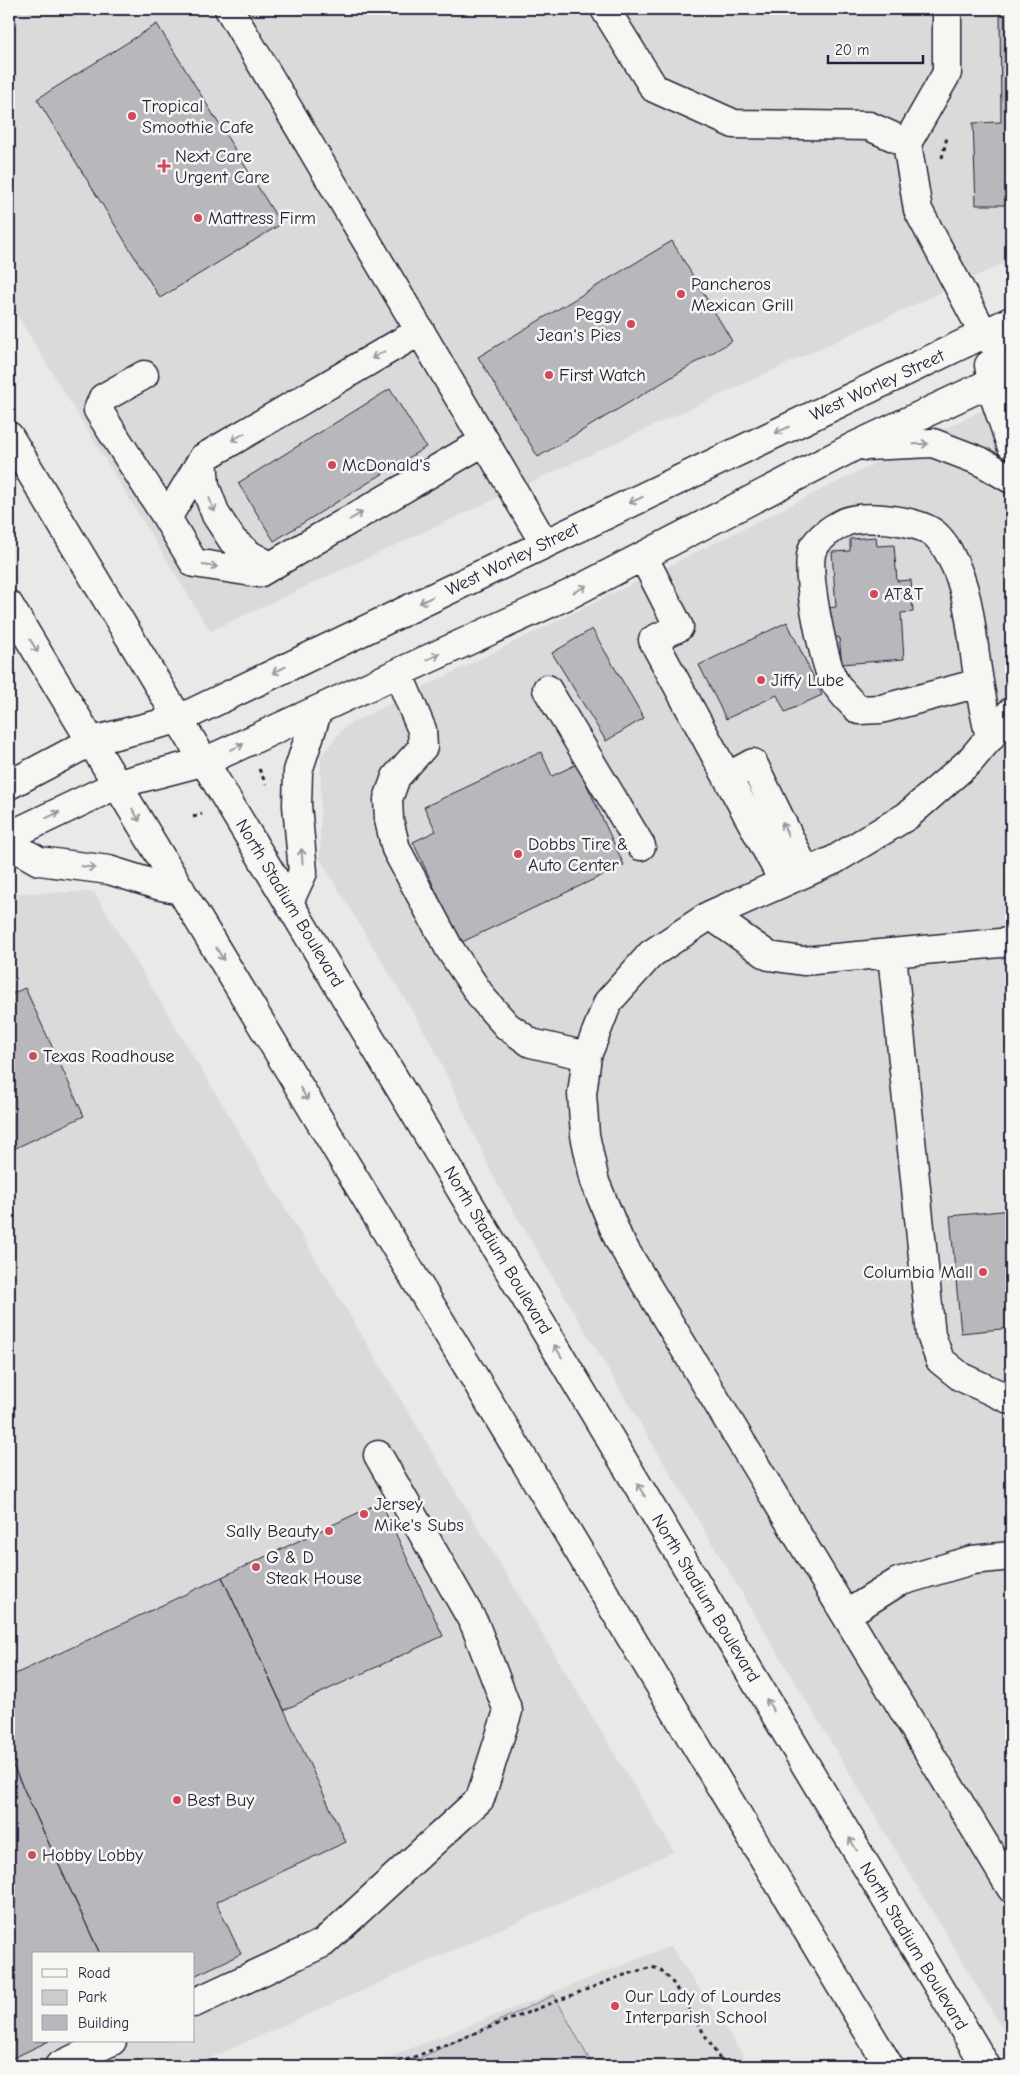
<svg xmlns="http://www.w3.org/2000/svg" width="1020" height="2075" viewBox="0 0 1020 2075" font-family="'Comic Neue',sans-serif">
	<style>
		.built { fill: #dadada; fill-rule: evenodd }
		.green { fill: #ccccce; stroke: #777784 }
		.building { fill: #b8b8bc; stroke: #22223b }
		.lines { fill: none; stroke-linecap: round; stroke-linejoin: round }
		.minor-casing { stroke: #22223b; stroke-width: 31 }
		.major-casing { stroke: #22223b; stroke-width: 31 }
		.path { stroke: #22223b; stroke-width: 3; stroke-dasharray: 4 4; stroke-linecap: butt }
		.minor { stroke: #f6f6f2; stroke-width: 28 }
		.major { stroke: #f6f6f2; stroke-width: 28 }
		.oneway { stroke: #9797a0 }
		.poi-dot { fill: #d1495b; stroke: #f6f6f2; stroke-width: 2 }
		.labels { text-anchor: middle; stroke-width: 5; stroke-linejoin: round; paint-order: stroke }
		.poi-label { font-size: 18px; fill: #22223b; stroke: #f6f6f2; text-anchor: start }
		.street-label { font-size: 18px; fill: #22223b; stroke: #f6f6f2 }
	</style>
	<rect width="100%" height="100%" fill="#e9e9e7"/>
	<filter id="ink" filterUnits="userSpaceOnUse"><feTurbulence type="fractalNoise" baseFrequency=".02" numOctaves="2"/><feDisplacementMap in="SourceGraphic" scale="10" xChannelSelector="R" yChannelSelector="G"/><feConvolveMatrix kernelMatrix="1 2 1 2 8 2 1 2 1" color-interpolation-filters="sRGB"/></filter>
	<g filter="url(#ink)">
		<path class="built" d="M9,9h1002v251l-801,371 -201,-329z
			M1011,396v1647l-515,-861 -64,-138 -112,-185 1,-104 26,-30z
			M94,892l580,960 -482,214h-183v-1173zM34,1954h160v87h-160z
			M671,1946l79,120h-384z"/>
		<path class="green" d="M554,1995l39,71h-190z"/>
		<path class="building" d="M1000,9h11v196h-35l-3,-82 28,-1z
			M157,24l124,200 -121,74 -123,-199z
			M672,241l60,100 -194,116 -60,-100z
			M390,389l36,58 -152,94 -36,-58z
			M876,537l1,9 17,-1 3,36 14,-1 2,32 -12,1 3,46 -62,5 -3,-27 -9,1 -3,-30 9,-1 -4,-55 18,-1v-12z
			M787,622l35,73 -37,17 -8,-17 -51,24 -27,-54z
			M592,629l52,89 -38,23 -54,-88z
			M541,752l11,24 25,-12 47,101 -164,78 -47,-101 23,-11 -12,-24z
			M25,988l59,128 -75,35v-156z
			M1011,1210v118l-50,5 -11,-117z
			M381,1502l62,134 -159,74 -62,-133z
			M222,1577l124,265 -130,60 25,52 -47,22v-22h-94l-91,-197v-80z
			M9,1757l91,197h-66v87h15l-40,19z"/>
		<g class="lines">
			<g class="minor-casing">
				<path id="minor" d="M229,9l191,322 124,212
					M605,9l49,79 80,36 135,2 38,17
					M947,9v64l-40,70 11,67 66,124 27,27
					M420,331l-217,127 -36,60 27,45 65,10 226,-132
					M989,365l5,31 17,49
					M144,375l-41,23 -5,12 69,108
					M866,446l67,-3 47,18 31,18
					M203,458l2,28 11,29 17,26 17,14 20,11
					M643,556l36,71 -26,13 131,242
					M398,673l24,57 1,17 -27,30 -8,22 1,21 7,29 53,99 34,51 24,27 24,17 56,13
					M979,683l-98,26 -22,1c-11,-10 -22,-21 -28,-35 -8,-22 -28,-108 -18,-127 7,-11 19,-20 32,-26 20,-8 75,-2 91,13 6,6 12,15 15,22 20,36 21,85 28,125 3,19 7,38 11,56
					M547,689l94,157
					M1011,712l-41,49 -63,55 -73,44 -124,55 -59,39 -43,48 -21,54 -5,38 3,41 10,47 24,58 392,648
					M727,777l26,-14 53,109
					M9,785l83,-44 87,-22 832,-398
					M9,836l109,-52 88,-23 364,-167 285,-148 156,-73
					M710,915l59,41 34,5 208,-19
					M892,954l39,381 9,25 21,17 50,23
					M847,1614l51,-32 74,-22 39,-4
					M194,2003l129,-60 157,-144 28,-88 -33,-86 -97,-170
					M59,2066l53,-25"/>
			</g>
			<g class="major-casing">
				<path id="major" d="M9,436l977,1630
					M9,605l880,1461
					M9,844l30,17 70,9 48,15 24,5
					M289,902l14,-30 -6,-67 1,-34 20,-61"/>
			</g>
			<path class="path" d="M942,158l5,-21
				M259,769l7,15
				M193,817l9,-3
				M391,2066l230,-90 31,-9 9,3 12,13 51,83"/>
			<use href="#minor" class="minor"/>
			<use href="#major" class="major"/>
		</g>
		<defs><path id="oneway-shaft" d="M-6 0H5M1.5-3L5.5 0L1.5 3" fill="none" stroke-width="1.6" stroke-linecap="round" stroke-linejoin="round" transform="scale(1.25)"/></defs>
		<g class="oneway">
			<use href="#oneway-shaft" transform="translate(378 355) rotate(150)"/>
			<use href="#oneway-shaft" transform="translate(782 430) rotate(155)"/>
			<use href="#oneway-shaft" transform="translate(238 437) rotate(150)"/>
			<use href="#oneway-shaft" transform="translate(921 444) rotate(-2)"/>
			<use href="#oneway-shaft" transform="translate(636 500) rotate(155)"/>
			<use href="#oneway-shaft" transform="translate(212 505) rotate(69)"/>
			<use href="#oneway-shaft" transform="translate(356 516) rotate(-30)"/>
			<use href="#oneway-shaft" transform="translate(210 566) rotate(8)"/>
			<use href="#oneway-shaft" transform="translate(580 589) rotate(-28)"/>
			<use href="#oneway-shaft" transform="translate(426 600) rotate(154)"/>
			<use href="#oneway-shaft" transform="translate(34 646) rotate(59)"/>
			<use href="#oneway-shaft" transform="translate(433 657) rotate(-25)"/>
			<use href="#oneway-shaft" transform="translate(279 670) rotate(154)"/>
			<use href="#oneway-shaft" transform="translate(237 747) rotate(-25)"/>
			<use href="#oneway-shaft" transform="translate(53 815) rotate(-25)"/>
			<use href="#oneway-shaft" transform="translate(136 815) rotate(59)"/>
			<use href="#oneway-shaft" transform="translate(785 829) rotate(-116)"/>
			<use href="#oneway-shaft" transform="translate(302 856) rotate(-94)"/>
			<use href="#oneway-shaft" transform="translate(88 867) rotate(8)"/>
			<use href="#oneway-shaft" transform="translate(220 954) rotate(59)"/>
			<use href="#oneway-shaft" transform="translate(304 1094) rotate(59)"/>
			<use href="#oneway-shaft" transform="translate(558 1351) rotate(-121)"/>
			<use href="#oneway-shaft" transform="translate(641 1490) rotate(-121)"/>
			<use href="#oneway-shaft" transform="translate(770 1705) rotate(-121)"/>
			<use href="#oneway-shaft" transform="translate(853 1844) rotate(-121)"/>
		</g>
	</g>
	<g class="poi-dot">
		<circle cx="132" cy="116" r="5"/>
		<path d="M161.5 158.5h5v5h5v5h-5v5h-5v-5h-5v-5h5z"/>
		<circle cx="198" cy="218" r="5"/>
		<circle cx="681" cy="294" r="5"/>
		<circle cx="631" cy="324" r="5"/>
		<circle cx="549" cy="375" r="5"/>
		<circle cx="332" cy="465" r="5"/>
		<circle cx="874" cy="594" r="5"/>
		<circle cx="761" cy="680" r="5"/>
		<circle cx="518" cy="854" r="5"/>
		<circle cx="33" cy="1056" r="5"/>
		<circle cx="983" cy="1272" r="5"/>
		<circle cx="364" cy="1514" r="5"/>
		<circle cx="329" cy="1531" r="5"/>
		<circle cx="256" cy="1567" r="5"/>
		<circle cx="177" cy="1800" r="5"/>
		<circle cx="32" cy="1855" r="5"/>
		<circle cx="615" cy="2006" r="5"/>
	</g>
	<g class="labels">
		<g class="poi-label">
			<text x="142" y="112">Tropical<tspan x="142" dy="21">Smoothie Cafe</tspan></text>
			<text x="175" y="162">Next Care<tspan x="175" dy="21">Urgent Care</tspan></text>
			<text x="208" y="224">Mattress Firm</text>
			<text x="691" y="290">Pancheros<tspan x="691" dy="21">Mexican Grill</tspan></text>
			<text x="621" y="320" text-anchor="end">Peggy<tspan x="621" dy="21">Jean's Pies</tspan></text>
			<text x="559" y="381">First Watch</text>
			<text x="342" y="471">McDonald's</text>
			<text x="884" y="600">AT&amp;T</text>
			<text x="771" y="686">Jiffy Lube</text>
			<text x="528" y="850">Dobbs Tire &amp;<tspan x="528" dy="21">Auto Center</tspan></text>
			<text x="43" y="1062">Texas Roadhouse</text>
			<text x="973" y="1278" text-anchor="end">Columbia Mall</text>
			<text x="374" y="1510">Jersey<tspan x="374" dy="21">Mike's Subs</tspan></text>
			<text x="319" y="1537" text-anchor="end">Sally Beauty</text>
			<text x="266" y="1563">G &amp; D<tspan x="266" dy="21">Steak House</tspan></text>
			<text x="187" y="1806">Best Buy</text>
			<text x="42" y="1861">Hobby Lobby</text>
			<text x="625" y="2002">Our Lady of Lourdes<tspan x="625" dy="21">Interparish School</tspan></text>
		</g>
		<g class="street-label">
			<text transform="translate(877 385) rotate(-25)" y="6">West Worley Street</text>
			<text transform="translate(512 559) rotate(-26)" y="6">West Worley Street</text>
			<text transform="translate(290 903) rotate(59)" y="6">North Stadium Boulevard</text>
			<text transform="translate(498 1250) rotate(59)" y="6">North Stadium Boulevard</text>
			<text transform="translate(706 1598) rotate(59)" y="6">North Stadium Boulevard</text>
			<text transform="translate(914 1946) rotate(59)" y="6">North Stadium Boulevard</text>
		</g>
	</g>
	<rect width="1020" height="2075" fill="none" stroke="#f6f6f2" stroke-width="30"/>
	<rect x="15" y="15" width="990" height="2045" fill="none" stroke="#22223b" stroke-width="2" filter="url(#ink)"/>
	<rect x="32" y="1952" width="162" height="90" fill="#f6f6f2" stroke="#a1a1a9"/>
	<rect x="42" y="1969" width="25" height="8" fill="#f6f6f2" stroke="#a1a1a9"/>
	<text x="78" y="1978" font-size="15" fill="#22223b">Road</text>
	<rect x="42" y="1990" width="25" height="15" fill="#ccccce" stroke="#a1a1a9"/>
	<text x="78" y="2002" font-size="15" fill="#22223b">Park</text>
	<rect x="42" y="2015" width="25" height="15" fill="#b8b8bc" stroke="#a1a1a9"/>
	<text x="78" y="2028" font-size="15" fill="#22223b">Building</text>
	<path d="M828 55v8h95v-8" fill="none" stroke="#22223b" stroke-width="2.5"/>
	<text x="835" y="55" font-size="15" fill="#22223b" stroke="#f6f6f2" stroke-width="4" paint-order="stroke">20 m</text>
</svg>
